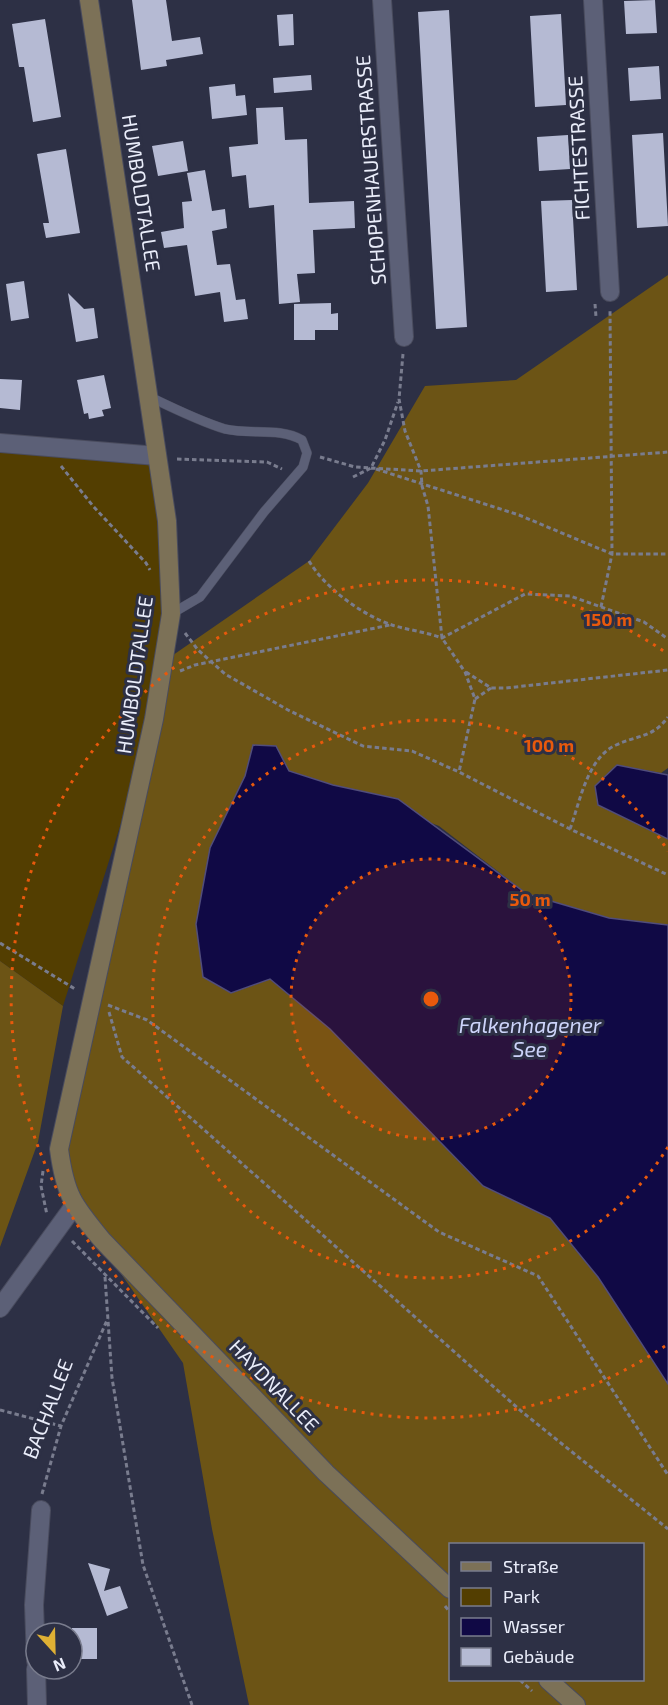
<svg xmlns="http://www.w3.org/2000/svg" width="668" height="1705" viewBox="0 0 668 1705" font-family="'Exo 2',sans-serif">
	<style>
		.green { fill: #533e01 }
		.forest { fill: #6c5415; fill-rule: evenodd }
		.water { fill: #100945; stroke: #514d7b; stroke-width: 1.5 }
		.building { fill: #b5bad3 }
		.lines { fill: none; stroke-linecap: round; stroke-linejoin: round }
		.lane-casing { stroke: #494b5d; stroke-width: 10 }
		.street-casing { stroke: #494b5d; stroke-width: 20 }
		.secondary-casing { stroke: #494b5d; stroke-width: 20 }
		.path { stroke: #797c8e; stroke-width: 3; stroke-dasharray: 4.5 3; stroke-linecap: butt }
		.lane { stroke: #5c6077; stroke-width: 9 }
		.street { stroke: #5c6077; stroke-width: 18 }
		.secondary { stroke: #7c7157; stroke-width: 18 }
		.ring { fill: none; stroke: #e8590c; stroke-width: 3; stroke-dasharray: 3 6 }
		.labels { text-anchor: middle; stroke-width: 6; stroke-linejoin: round; paint-order: stroke }
		.street-label { font-size: 20px; fill: #eaedfa; stroke: #2d3045 }
		.water-label { font-size: 21px; font-style: italic; fill: #cdd4fa; stroke: #2d3045 }
		.centre { fill: #e8590c; stroke: #2d3045; stroke-width: 3 }
		.ring-label { font-size: 18px; text-anchor: middle; font-weight: bold; fill: #e8590c; stroke: #2d3045; stroke-width: 6; stroke-linejoin: round; paint-order: stroke }
	</style>
	<rect width="100%" height="100%" fill="#2d3045"/>
	<path class="green" d="M0,442l157,14 12,109 -15,154 -91,287 -63,-45z"/>
	<path class="forest" d="M668,275v493l-7,5 -44,-8 -19,40 70,34v86l-59,-7 -82,-24 -88,-68 -106,-41 -44,-14 -13,-25h-23l-8,30 -35,72 21,145 39,-14 60,50 153,157 67,32 48,59 70,107v321h-419l-37,-176 -29,-166 -109,-157 -11,-30 100,-514 146,-101 59,-78 57,-97 91,-6zM450,1544h192v136h-192z
		M0,961l63,45 -25,136 -38,105z"/>
	<path class="water" d="M253,745l23,1 13,25 44,14 65,14 129,95 82,24 59,7v459l-70,-107 -48,-59 -67,-32 -153,-157 -60,-50 -39,14 -28,-16 -7,-53 14,-76 35,-72z
		M617,765l51,10v64l-70,-34 -3,-19z"/>
	<path class="building" d="M132,0h34l6,41 28,-4 3,17 -37,6 1,6 -26,4z
		M655,0l2,33 -31,1 -2,-33z
		M449,10l18,317 -31,2 -18,-317z
		M293,14l1,31 -15,1 -2,-31z
		M561,14l5,91 -31,2 -5,-91z
		M45,19l16,98 -28,5 -9,-55h-5l-7,-43z
		M659,66l2,33 -31,2 -2,-33z
		M311,75l1,15 -38,3 -1,-15z
		M235,84l1,12 9,-1 2,20 -35,4 -3,-32z
		M283,107l2,33 22,-1 2,64 45,-2 1,27 -42,2 2,43 -18,1 3,28 -21,2 -5,-99 -25,3 -3,-33 -14,2 -3,-30 29,-3 -2,-36z
		M663,133l5,93 -31,2 -5,-93z
		M568,135l2,34 -31,2 -2,-34z
		M183,141l5,30 -30,5 -6,-30z
		M66,149l14,84 -34,5 -3,-15h6l-12,-69z
		M205,170l7,41 13,-2 2,19 -15,3 5,34 13,-1 6,36 9,-1 3,20 -24,3 -4,-30 -25,4 -8,-51 -23,3 -3,-16 23,-4 -2,-26 10,-1 -5,-28z
		M572,200l5,90 -31,2 -5,-91z
		M24,281l5,37 -18,3 -5,-37z
		M68,293l16,16 10,-1 4,30 -22,4z
		M331,303v11l7,-1v17h-23v10h-21v-36z
		M104,375l7,33 -9,2 2,6 -15,3 -1,-6 -4,1 -7,-34z
		M0,379l22,1 -2,30 -20,-2z
		M88,1563l22,6 -6,22 16,-5 8,22 -21,8z
		M72,1628h25v31h-25z"/>
	<g class="lines">
		<g class="lane-casing">
			<path id="lane" d="M148,396c25,12 51,25 77,33 26,6 54,-2 77,11l5,13 -4,14 -39,45 -64,85 -29,17"/>
		</g>
		<g class="street-casing">
			<path id="street" d="M382,0l22,337
				M593,0l17,292
				M0,443l157,13
				M0,1308l74,-102
				M36,1661l-2,-56 7,-95
				M36,1669l1,36"/>
		</g>
		<g class="secondary-casing">
			<path id="secondary" d="M89,0l78,521 4,93 -17,105 -95,430c6,46 14,56 43,91l224,233 124,116
				M548,1680l28,25"/>
		</g>
		<path class="path" d="M595,304l1,13
			M403,354l-4,45 6,32 16,40 1,15 6,20 14,132 23,34 10,27 -16,73 111,57 98,46
			M320,457l35,10 66,4 247,-19
			M177,459l90,3 15,7
			M61,466l32,40 53,57 4,7
			M376,469l143,46 93,39h56
			M353,477l18,-9 14,-28 13,-38
			M309,561c16,27 53,54 83,64 16,5 34,7 50,13l83,-44 45,2 74,26 24,17
			M601,607l11,-53 -2,-245
			M185,633l13,17 27,24 63,36 75,36 49,5 47,21
			M180,671l15,-6 195,-40
			M466,672l25,16h15l162,-18
			M475,699l16,-11
			M570,829c10,-27 17,-71 46,-84 21,-10 37,-7 52,-28
			M0,943l75,46
			M108,1005l39,15 292,212 99,44 130,199
			M109,1012l13,45 399,354 147,118
			M43,1171l-2,15 6,29
			M72,1241l86,87
			M105,1277l7,101 31,187 49,140
			M0,1410l61,16
			M42,1494l19,-68 47,-108
			M445,1606l5,6
			M520,1680l12,11"/>
		<use href="#lane" class="lane"/>
		<use href="#street" class="street"/>
		<use href="#secondary" class="secondary"/>
	</g>
	<circle cx="431" cy="999" r="140" fill="#e8590c" fill-opacity=".12"/>
	<g class="ring">
		<circle cx="431" cy="999" r="140"/>
		<path d="M668 1147A279 279 0 1 1 668 851"/>
		<path d="M665 1346A419 419 0 1 1 665 652"/>
	</g>
	<g class="labels">
		<g class="street-label">
			<text transform="translate(579 148) rotate(-93)" y="7">FICHTESTRASSE</text>
			<text transform="translate(371 170) rotate(-94)" y="7">SCHOPENHAUERSTRASSE</text>
			<text transform="translate(141 193) rotate(81)" y="7">HUMBOLDTALLEE</text>
			<text transform="translate(135 675) rotate(-82)" y="7">HUMBOLDTALLEE</text>
			<text transform="translate(274 1386) rotate(46)" y="7">HAYDNALLEE</text>
			<text transform="translate(48 1409) rotate(-69)" y="7">BACHALLEE</text>
		</g>
		<g class="water-label">
			<text x="530" y="1033">Falkenhagener<tspan x="530" dy="24">See</tspan></text>
		</g>
	</g>
	<circle cx="431" cy="999" r="9" class="centre"/>
	<g class="ring-label">
		<text x="608" y="626">150 m</text>
		<text x="549" y="752">100 m</text>
		<text x="530" y="906">50 m</text>
	</g>
	<rect x="449" y="1543" width="195" height="138" fill="#2d3045" stroke="#797c8d" stroke-width="1.5"/>
	<rect x="461" y="1562" width="30" height="9" fill="#7c7157" stroke="#797c8d" stroke-width="1.5"/>
	<text x="503" y="1573" font-size="18" fill="#eaedfa">Straße</text>
	<rect x="461" y="1588" width="30" height="18" fill="#533e01" stroke="#797c8d" stroke-width="1.5"/>
	<text x="503" y="1603" font-size="18" fill="#eaedfa">Park</text>
	<rect x="461" y="1618" width="30" height="18" fill="#100945" stroke="#797c8d" stroke-width="1.5"/>
	<text x="503" y="1633" font-size="18" fill="#eaedfa">Wasser</text>
	<rect x="461" y="1648" width="30" height="18" fill="#b5bad3" stroke="#797c8d" stroke-width="1.5"/>
	<text x="503" y="1663" font-size="18" fill="#eaedfa">Gebäude</text>
	<g transform="translate(54 1651) rotate(158)"><circle r="28" fill="#2d3045" stroke="#797c8d" stroke-width="1.5"/>
	<path d="M0-4.5L10 22L0 15L-10 22Z" fill="#dfb034"/>
	<text y="-9" font-size="16" font-weight="bold" text-anchor="middle" fill="#eaedfa">N</text>
	</g>
</svg>
